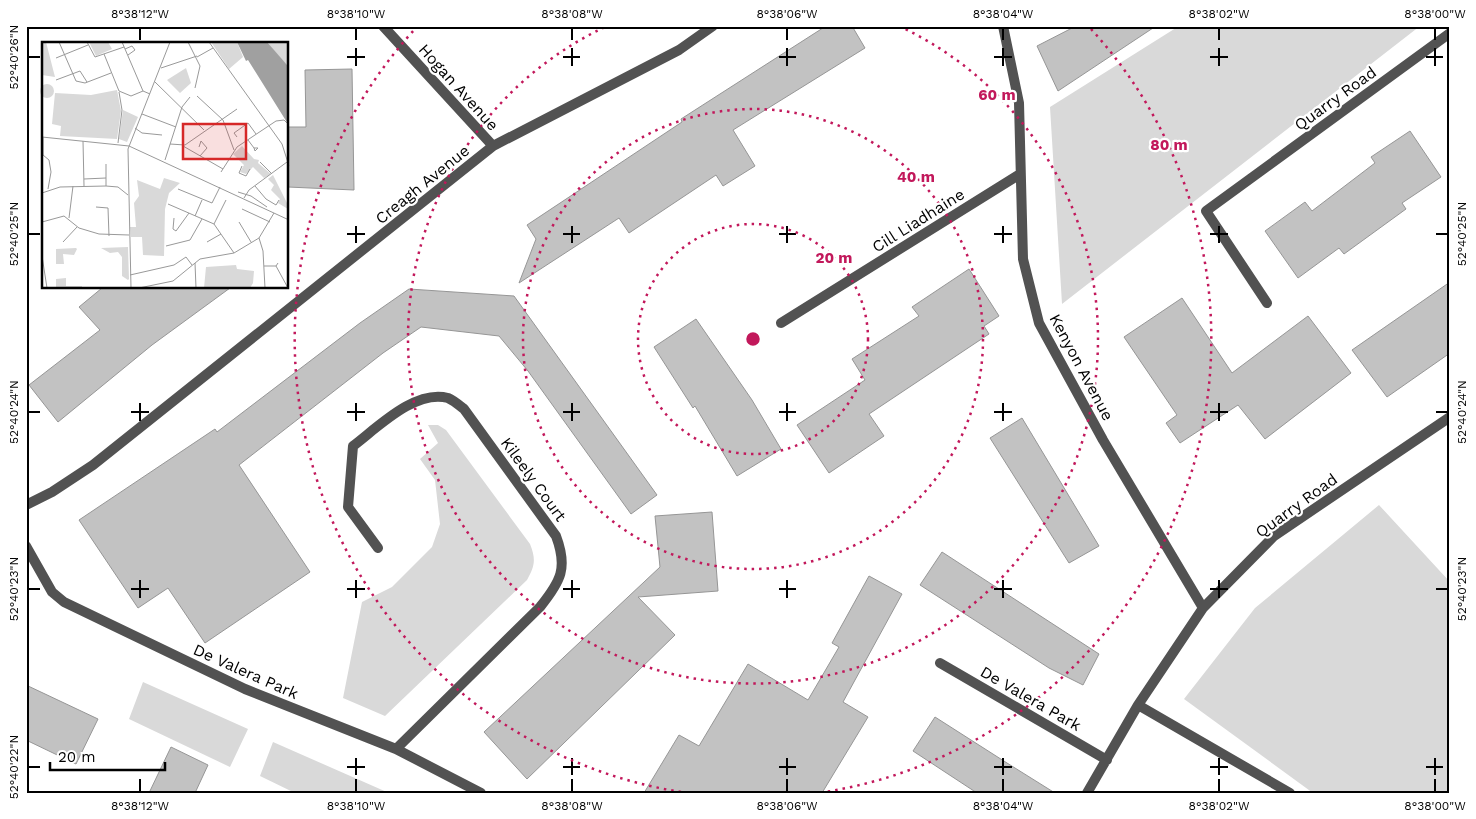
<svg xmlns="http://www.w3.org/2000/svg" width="1476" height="819" viewBox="0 0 1476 819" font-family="'Work Sans',sans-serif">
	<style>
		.green { fill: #d9d9d9 }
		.building { fill: #c2c2c2; stroke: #969696 }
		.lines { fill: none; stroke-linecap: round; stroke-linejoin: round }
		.minor { stroke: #525252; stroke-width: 10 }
		.ticks { fill: none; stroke: #000; stroke-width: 2 }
		.ring { fill: none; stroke: #c2185b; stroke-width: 2.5; stroke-dasharray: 2.5 5 }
		.labels { text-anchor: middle; stroke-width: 4.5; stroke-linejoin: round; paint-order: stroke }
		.street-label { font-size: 16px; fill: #000; stroke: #fff }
		.inset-road { fill: none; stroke: #999; stroke-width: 1 }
		.view { fill: #d62828; fill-opacity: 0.15; stroke: #d62828; stroke-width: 2.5 }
		.inset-edge { fill: none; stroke: #000; stroke-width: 2.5 }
		.centre { fill: #c2185b; stroke: #fff; stroke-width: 2.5 }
		.ring-label { font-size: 15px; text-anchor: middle; font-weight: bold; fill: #c2185b; stroke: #fff; stroke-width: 4.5; stroke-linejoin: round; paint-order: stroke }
		.neatline { fill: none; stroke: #000; stroke-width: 2 }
		.ticks-label { font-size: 12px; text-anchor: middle; fill: #000 }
	</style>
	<rect width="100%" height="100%" fill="#fff"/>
	<path class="green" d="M1179,26h241l-358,278 -12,-197z
		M428,425h10l8,5 84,114c6,15 5,22 -3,36l-142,136 -42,-18 19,-96 30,-15 40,-40 8,-23 -5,-44 -15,-21 18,-16z
		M1379,505l71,77v211h-137l-129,-94 71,-91z
		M143,682l105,47 -18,38 -101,-48z
		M273,742l116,51h-94l-35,-17z"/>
	<path class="building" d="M826,26h26l13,22 -132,82 22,36 -32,20 -7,-11 -87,58 -10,-15 -100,65 17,-44 -9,-14 155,-103 -1,-3z
		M1076,26h80l-98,65 -21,-45z
		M352,69l2,121 -66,-3v-60h18l-1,-57z
		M1410,131l31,46 -39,26 4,6 -62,45 -5,-6 -41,30 -33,-47 40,-29 7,9 63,-48 -4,-6z
		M969,269l30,47 -15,10 5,8 -120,80 15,22 -55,37 -32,-48 68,-45 -13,-21 67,-43 -7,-9z
		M1450,282v71l-63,44 -35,-47z
		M102,288h128l-78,57 -94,77 -29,-37 71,-55 -21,-23z
		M409,289l105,7 143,199 -26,19 -103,-143 -29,-35 -78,-9 -38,26 -144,112 71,107 -105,71 -37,-55 -30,20 -59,-88 136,-91 2,3 143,-109z
		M1182,298l50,75 76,-57 43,57 -86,66 -27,-34 -58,38 -14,-20 11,-8 -53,-78z
		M696,319l56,81 29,49 -44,27 -42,-70 -2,2 -39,-61z
		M1022,418l77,128 -30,17 -79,-125z
		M712,512l6,79 -80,6 37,38 -148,144 -43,-47 176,-165 -5,-51z
		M942,552l157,102 -16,31 -34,-17 -129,-83z
		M869,576l33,18 -59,108 25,15 -46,76h-178l35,-58 20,11 49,-82 60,36 31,-53 -7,-4z
		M26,685l72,34 -22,45 -50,-24z
		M935,717l72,46 48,30h-78l-64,-42z
		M171,747l37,18 -13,28h-46z"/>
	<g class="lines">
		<path class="minor" d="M383,26l110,120
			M1003,26l16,77 4,156 16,64 64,117 100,168
			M1267,303l-61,-92 244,-178
			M781,323l239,-149
			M26,505l26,-13 41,-27 400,-319 186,-96 34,-24
			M26,546l26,46 12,10 181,87 151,60 85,44
			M378,548l-30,-41 5,-61c24,-18 62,-57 95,-48 5,2 11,7 16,11l92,127c12,32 5,45 -16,71l-144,142
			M940,663l167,97
			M1138,705l152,88
			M1087,793l51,-88 65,-97 71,-72 176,-119"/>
	</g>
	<path class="ticks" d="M140,28v12M356,28v12M572,28v12M787,28v12M1003,28v12M1219,28v12M1435,28v12M356,48v18M572,48v18M787,48v18M1003,48v18M1219,48v18M1435,48v18M28,57h12M347,57h18M563,57h17M779,57h17M994,57h18M1210,57h18M1426,57h17M356,226v17M572,226v17M787,226v17M1003,226v17M1219,226v17M28,234h12M347,234h18M563,234h17M779,234h17M994,234h18M1210,234h18M1436,234h12M140,403v18M356,403v18M572,403v18M787,403v18M1003,403v18M1219,403v18M28,412h12M131,412h18M347,412h18M563,412h17M779,412h17M994,412h18M1210,412h18M1436,412h12M140,580v18M356,580v18M572,580v18M787,580v18M1003,580v18M1219,580v18M28,589h12M131,589h18M347,589h18M563,589h17M779,589h17M994,589h18M1210,589h18M1436,589h12M356,758v17M572,758v17M787,758v17M1003,758v17M1219,758v17M1435,758v17M28,767h12M347,767h18M563,767h17M779,767h17M994,767h18M1210,767h18M1426,767h17M140,779v13M356,779v13M572,779v13M787,779v13M1003,779v13M1219,779v13M1435,779v13"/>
	<g class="ring">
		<circle cx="753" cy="339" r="115"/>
		<circle cx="753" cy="339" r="230"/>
		<path d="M899 26A345 345 0 1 1 607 26"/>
		<path d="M681 792A459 459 0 0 1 415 29M1091 29A459 459 0 0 1 825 792"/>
	</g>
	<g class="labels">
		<g class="street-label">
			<text transform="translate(459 87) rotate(48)" y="6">Hogan Avenue</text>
			<text transform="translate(1335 98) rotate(-36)" y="6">Quarry Road</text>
			<text transform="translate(422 184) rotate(-39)" y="6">Creagh Avenue</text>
			<text transform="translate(918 220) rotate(-32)" y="6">Cill Liadhaine</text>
			<text transform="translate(1082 367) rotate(62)" y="6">Kenyon Avenue</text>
			<text transform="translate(534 479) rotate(54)" y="6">Kileely Court</text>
			<text transform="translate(1296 505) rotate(-36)" y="6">Quarry Road</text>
			<text transform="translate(246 671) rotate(24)" y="6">De Valera Park</text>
			<text transform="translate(1031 698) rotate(30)" y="6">De Valera Park</text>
		</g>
	</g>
	<g transform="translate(42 42)">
		<rect width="246" height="246" fill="#fff"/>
		<path d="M0,0h4l9,35 -13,-2zM47,0h19l4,7 -16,7zM169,0h26l6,15 -14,12zM225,0h21v24l-14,-15zM144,26l5,15 -11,10 -13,-13zM-2 49a7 7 0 1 1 14 0a7 7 0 1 1-14 0ZM75,48l4,21 -4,28 -57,-3 1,-10 -9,-2 3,-31 36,2zM81,68l15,7 -11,25 -8,-3zM200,104l12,13 5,1 -1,3 13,11 -7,4 -11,-11 -7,7 -6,-2 4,-7 -11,-11zM231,133l15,30v4l-10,-6 2,-4 -9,-9 3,-5 -6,-6zM122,136l16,5 -11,10 -4,16 -1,47 -21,-1 -1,-18h-11l-1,-10h6l-2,-24 5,-7 -2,-16 23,9zM86,205l1,32 -1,1 -6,-4v-19l-4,-5 -8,1 -9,-5zM14,207l20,-1 1,1 -3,6 -11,-1 1,10h-8zM194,223l1,4 17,2 -1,12 -3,5h-46l2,-21zM24,236v8h16v2h-26v-9z" fill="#d9d9d9"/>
		<path d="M195,0h30l21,24v58l-40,-64 -2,1z" fill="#a0a0a0"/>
		<path class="inset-road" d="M17,0l17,39 9,2 26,-10M45,0l8,15 29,-10M80,0l21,49M146,0l12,24 -5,22M167,0l73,102 7,22M83,7l7,-3 3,4 -7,5M62,12l15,37 12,5 12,-5 7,3M155,15l16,-9M14,16l32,-13M119,26l36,-12M14,38l24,-9 7,11M113,40l49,48M155,54l26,24 11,30M100,72l34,13M93,86l7,5 20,2M0,95l87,9 160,74M1,95v18l6,5 2,12 -3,17M195,95l-3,-4 14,-10 8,11M206,98l6,8h4l-3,3 -1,-3M41,99l1,45M76,101l4,-33 -3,-18M128,102l15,1 52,-36M141,104l40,23M157,105l2,-6 6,7 -7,8M123,118l17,-53 8,-10M218,120l12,12M64,122v22M200,124l-3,7 7,3 4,-7M179,130l16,-25 39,-26 8,-1 5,5M42,137l22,-1M213,144l11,13 10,6 3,-5M136,147l34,14 8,-16M196,150l13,4 16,11M0,151l18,-6 46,-1 12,1 10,8M202,156l5,-8 38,-28M126,162l46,20 20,29M54,165l12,1 1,28M200,167l28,13M153,174l7,-16M27,176l4,-32M132,176l-1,11 3,2 13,-18M0,180l22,-6 15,12 20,6 30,1M197,180l12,20M172,182l12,-24M217,196l4,13 2,37M217,196l15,-25M21,200l14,-15M165,200l14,-8M124,204l24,-6 12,-21M0,214l5,32M153,221l1,25M222,224h12l2,-3M234,224l12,22M88,233l44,-10 12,-8 6,8M89,246l-3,-139 42,-107M97,246l34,-7 27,-22 34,-6 25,-15"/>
		<path class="view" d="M141,82h63v35h-63z"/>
		<rect width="246" height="246" class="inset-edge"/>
	</g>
	<circle cx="753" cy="339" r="8" class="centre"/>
	<g class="ring-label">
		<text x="997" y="100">60 m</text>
		<text x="1169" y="150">80 m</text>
		<text x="916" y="182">40 m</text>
		<text x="834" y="263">20 m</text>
	</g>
	<rect width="1476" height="819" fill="none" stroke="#ffffff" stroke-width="55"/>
	<path d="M50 762v8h115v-8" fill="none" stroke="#000000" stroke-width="2.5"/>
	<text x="58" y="762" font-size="15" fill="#000000" stroke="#ffffff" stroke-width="4" paint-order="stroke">20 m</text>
	<rect x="28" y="28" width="1420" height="764" class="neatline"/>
	<g class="ticks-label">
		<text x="140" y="18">8°38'12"W</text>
		<text x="356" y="18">8°38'10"W</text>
		<text x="572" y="18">8°38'08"W</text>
		<text x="787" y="18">8°38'06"W</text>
		<text x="1003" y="18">8°38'04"W</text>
		<text x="1219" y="18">8°38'02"W</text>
		<text x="1435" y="18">8°38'00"W</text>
		<text transform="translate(14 57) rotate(-90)" y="4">52°40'26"N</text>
		<text transform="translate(14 234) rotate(-90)" y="4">52°40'25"N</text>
		<text transform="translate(1462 234) rotate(-90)" y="4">52°40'25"N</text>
		<text transform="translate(14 412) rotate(-90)" y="4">52°40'24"N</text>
		<text transform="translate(1462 412) rotate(-90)" y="4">52°40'24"N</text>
		<text transform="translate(14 589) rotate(-90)" y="4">52°40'23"N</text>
		<text transform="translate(1462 589) rotate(-90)" y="4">52°40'23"N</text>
		<text transform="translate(14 767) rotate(-90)" y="4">52°40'22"N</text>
		<text x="140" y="810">8°38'12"W</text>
		<text x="356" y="810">8°38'10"W</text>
		<text x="572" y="810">8°38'08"W</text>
		<text x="787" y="810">8°38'06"W</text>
		<text x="1003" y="810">8°38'04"W</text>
		<text x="1219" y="810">8°38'02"W</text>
		<text x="1435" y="810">8°38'00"W</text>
	</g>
</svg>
